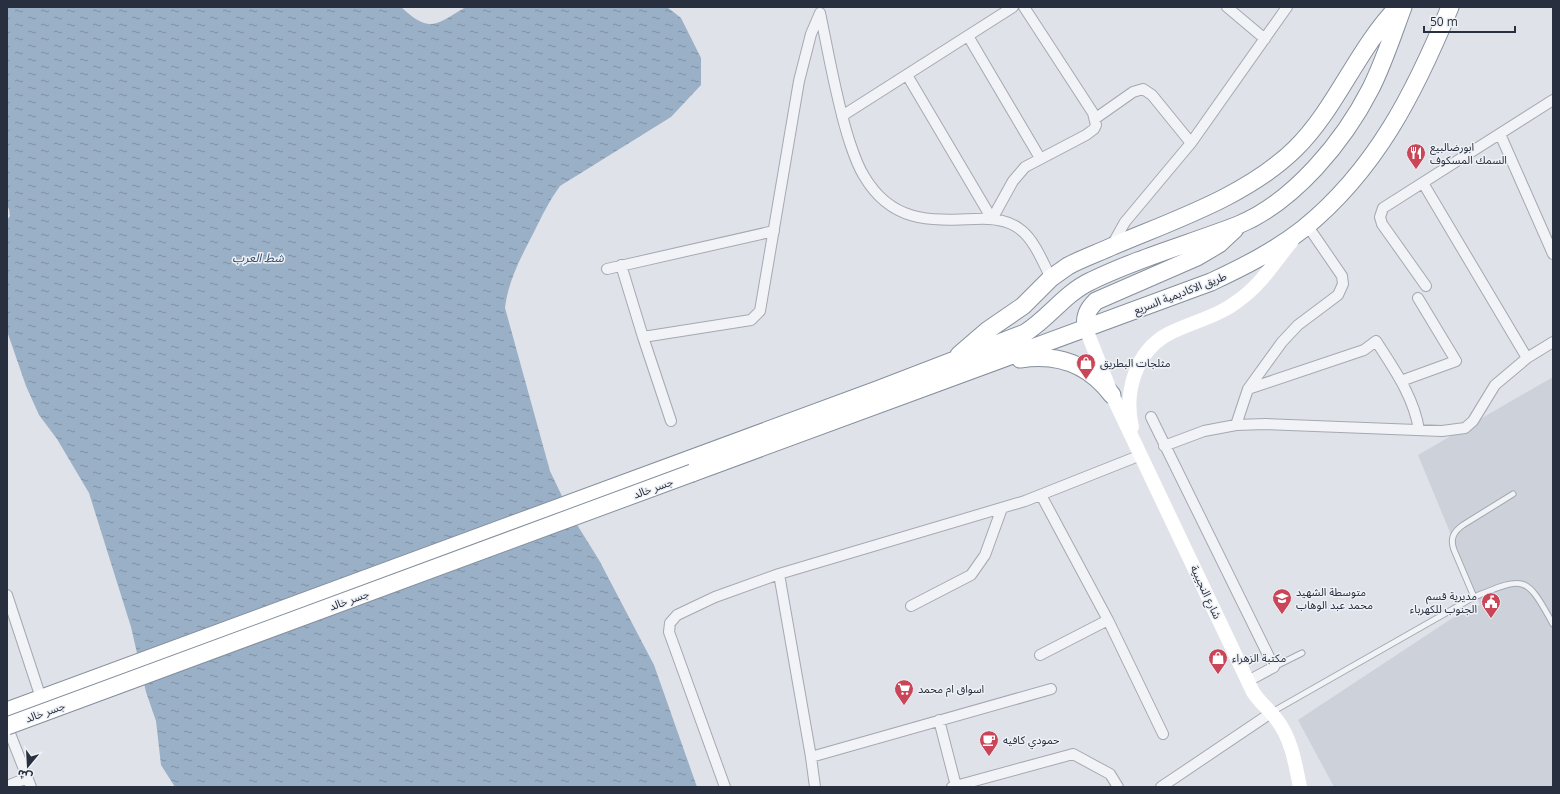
<svg xmlns="http://www.w3.org/2000/svg" width="1560" height="794" viewBox="0 0 1560 794" font-family="'Open Sans','Noto Sans Arabic',sans-serif">
	<style>
		.built { fill: #cdd1da }
		.water { fill: url(#water-ripples) }
		.lines { fill: none; stroke-linecap: round; stroke-linejoin: round }
		.service-casing { stroke: #a4a9b2; stroke-width: 7 }
		.minor-casing { stroke: #a4a9b2; stroke-width: 12 }
		.trunk-casing { stroke: #86909e; stroke-width: 19 }
		.service { stroke: #f1f3f6; stroke-width: 5 }
		.minor { stroke: #f1f3f6; stroke-width: 10 }
		.secondary { stroke: #fff; stroke-width: 14 }
		.trunk { stroke: #fff; stroke-width: 17 }
		.trunk-bridge-casing { stroke: #86909e; stroke-width: 19; stroke-linecap: butt }
		.trunk-bridge { stroke: #fff; stroke-width: 17 }
		.labels { text-anchor: middle; stroke-width: 3; stroke-linejoin: round; paint-order: stroke }
		.poi-label { font-size: 11px; fill: #28303f; stroke: #eef1f5; text-anchor: start }
		.street-label { font-size: 11px; fill: #28303f; stroke: #eef1f5 }
		.water-label { font-size: 12px; font-style: italic; fill: #334f72; stroke: #eef1f5 }
	</style>
	<defs>
		<pattern id="water-ripples" width="26" height="14" patternUnits="userSpaceOnUse"><rect width="26" height="14" fill="#9ab0c7"/><path d="M2 4q2-2 4 0t4 0M15 11q2-2 4 0t4 0" fill="none" stroke="#7e90a3"/></pattern>
	</defs>
	<rect width="100%" height="100%" fill="#dfe2e8"/>
	<path class="built" d="M1553,377v410h-219l-36,-67 153,-101 29,-14 -62,-150z"/>
	<path class="water" d="M7,7h394c29,27 34,18 65,0h201l14,11 20,40v27l-30,32 -111,69c-11,15 -18,30 -26,46 -13,25 -26,49 -29,76l45,163 21,44 28,45 55,105 43,122h-522l-14,-22 -5,-44 -10,-29 -15,-65 -42,-134 -32,-54 -18,-24 -13,-29 -18,-52 -1,-114 3,-4 -1,-7 -2,-2z"/>
	<g class="lines">
		<g class="service-casing">
			<path id="service" d="M1474,597l-20,-47c-4,-11 -1,-18 9,-25l50,-31
				M1274,667l28,-14
				M1272,712l202,-115c51,-21 52,-22 79,27"/>
		</g>
		<g class="minor-casing">
			<path id="minor" d="M1227,7l38,32
				M820,13c9,42 16,86 29,127 4,12 8,25 15,36 27,46 64,45 111,43 16,-1 33,0 46,11 14,11 22,33 30,48
				M968,36l72,122
				M907,75l85,144
				M842,116l171,-109
				M1096,118l37,-26 10,-3 9,6 39,48
				M1500,134l53,120
				M1423,183l104,175
				M992,219l21,-38 12,-14 61,-32 8,-6 2,-4 -3,-12 -69,-106
				M1111,247l14,-25 66,-79 96,-136
				M621,265l22,72 28,84
				M607,269l167,-38
				M1426,286l-44,-62 -2,-7 3,-9 170,-108
				M643,337l108,-17 9,-9 39,-230 12,-47 9,-21
				M1401,381l55,-20 -38,-63
				M1248,389l116,-39 12,-9c18,28 38,56 43,89
				M1151,417l123,250 -26,14
				M1236,425l12,-36 34,-47 16,-17 40,-30 5,-11 -1,-8 -35,-51
				M1164,446l40,-15 32,-6 30,-1 176,7 23,-3 8,-7 22,-36 32,-27 26,-16
				M1041,495l67,125 55,114
				M779,574l32,183 4,30
				M7,595l34,103
				M911,606l60,-31 14,-20 17,-47
				M1040,655l68,-35
				M939,720l17,66
				M7,726l24,61
				M811,757l240,-68
				M7,786l20,-8
				M725,787l-56,-155 1,-9 7,-8 38,-18 64,-23 246,-73 116,-46
				M952,787l121,-33 37,20 8,13
				M1161,787l110,-74"/>
		</g>
		<g class="trunk-casing">
			<path id="trunk" d="M1086,329c-2,-12 1,-19 10,-28l101,-44 22,-13 16,-15
				M959,355l29,-25 35,-24 28,-28 17,-12c15,-8 30,-13 45,-20 61,-26 134,-50 182,-97 41,-40 62,-100 103,-142
				M1020,359c37,-6 69,5 92,36
				M692,473l519,-191c32,-15 64,-31 92,-53 73,-59 112,-137 147,-222
				M7,711l870,-321 148,-57c24,-15 40,-40 66,-52 47,-23 98,-37 147,-56 56,-23 106,-84 133,-137 13,-26 22,-54 32,-81"/>
		</g>
		<use href="#service" class="service"/>
		<use href="#minor" class="minor"/>
		<path class="secondary" d="M1086,329l26,66 141,297c7,11 17,18 24,28 15,20 18,43 23,67
			M1132,427c-8,-34 3,-75 36,-93 23,-12 50,-17 71,-34 22,-15 36,-39 53,-59"/>
		<use href="#trunk" class="trunk"/>
		<g class="trunk-bridge-casing">
			<path id="trunk-bridge" d="M7,726l685,-253"/>
		</g>
		<use href="#trunk-bridge" class="trunk-bridge"/>
	</g>
	<defs>
		<g id="restaurant-pin" transform="scale(1)"><path d="M0 17L-7.5 6A9.5 9.5 0 1 1 7.5 6Z" fill="#cb4559" stroke="#eef1f5"/><path d="M-5-6h1v4h1v-4h1v4h1v-4h1v5L-1.5 .5V6h-2V.5L-5-1ZM5-6V6H3V1.5H1.5Q1.5-4 5-6Z" fill="#fff"/></g>
		<g id="shop-pin" transform="scale(1)"><path d="M0 17L-7.5 6A9.5 9.5 0 1 1 7.5 6Z" fill="#cb4559" stroke="#eef1f5"/><path d="M-5-2.5h2.3a2.7 3.5 0 0 1 5.4 0H5L5.5 6h-11ZM-1.5-2.5h3a1.5 2.3 0 0 0-3 0Z" fill="#fff"/></g>
		<g id="school-pin" transform="scale(1)"><path d="M0 17L-7.5 6A9.5 9.5 0 1 1 7.5 6Z" fill="#cb4559" stroke="#eef1f5"/><path d="M0-5L7-2L0 1L-7-2ZM-4 1L0 2.5L4 1V4Q0 6-4 4Z" fill="#fff"/></g>
		<g id="civic-pin" transform="scale(1)"><path d="M0 17L-7.5 6A9.5 9.5 0 1 1 7.5 6Z" fill="#cb4559" stroke="#eef1f5"/><path d="M-.6-6.5H3V-4.5H.6V-3L4-1V1h2V6H-6V1h2V-1L-.6-3ZM-1.2 2.5V6h2.4V2.5Z" fill="#fff"/></g>
		<g id="supermarket-pin" transform="scale(1)"><path d="M0 17L-7.5 6A9.5 9.5 0 1 1 7.5 6Z" fill="#cb4559" stroke="#eef1f5"/><path d="M-6-5.5h2.5l.6 2H6L4.5 2H-2.5L-4.4-4H-6ZM-1.5 3.2a1.3 1.3 0 1 0 .1 0ZM3 3.2a1.3 1.3 0 1 0 .1 0Z" fill="#fff"/></g>
		<g id="cafe-pin" transform="scale(1)"><path d="M0 17L-7.5 6A9.5 9.5 0 1 1 7.5 6Z" fill="#cb4559" stroke="#eef1f5"/><path d="M-5.5-4.5H6V0H3Q3 3.5 0 3.5H-2.5Q-5.5 3.5-5.5 0ZM3-3.2v2h1.7v-2ZM-6 4.5H4V6H-6Z" fill="#fff"/></g>
	</defs>
	<g fill-rule="evenodd">
		<use href="#restaurant-pin" x="1416" y="153"/>
		<use href="#shop-pin" x="1086" y="363"/>
		<use href="#school-pin" x="1282" y="598"/>
		<use href="#civic-pin" x="1491" y="602"/>
		<use href="#shop-pin" x="1218" y="658"/>
		<use href="#supermarket-pin" x="904" y="689"/>
		<use href="#cafe-pin" x="989" y="740"/>
	</g>
	<g class="labels">
		<g class="poi-label">
			<text x="1430" y="151">ابورضالبيع<tspan x="1430" dy="13">السمك المسكوف</tspan></text>
			<text x="1100" y="367">مثلجات البطريق</text>
			<text x="1296" y="596">متوسطة الشهيد<tspan x="1296" dy="13">محمد عبد الوهاب</tspan></text>
			<text x="1477" y="600" text-anchor="end">مديرية قسم<tspan x="1477" dy="13">الجنوب للكهرباء</tspan></text>
			<text x="1232" y="662">مكتبة الزهراء</text>
			<text x="918" y="693">اسواق ام محمد</text>
			<text x="1003" y="744">حمودي كافيه</text>
		</g>
		<g class="street-label">
			<text transform="translate(1180 293) rotate(-21)" y="4">طريق الاكاديمية السريع</text>
			<text transform="translate(653 488) rotate(-20)" y="4">جسر خالد</text>
			<text transform="translate(1206 592) rotate(65)" y="4">شارع النجيبية</text>
			<text transform="translate(349 600) rotate(-20)" y="4">جسر خالد</text>
			<text transform="translate(45 712) rotate(-20)" y="4">جسر خالد</text>
		</g>
		<g class="water-label">
			<text x="258" y="262">شط العرب</text>
		</g>
	</g>
	<rect width="1560" height="794" fill="none" stroke="#28303f" stroke-width="16"/>
	<g transform="translate(28 766) rotate(198)" stroke="#eef1f5" stroke-width="3" paint-order="stroke">
	<path d="M0-3L7 15L0 10L-7 15Z" fill="#28303f"/>
	<text y="-6" font-size="11" font-weight="bold" text-anchor="middle" fill="#28303f">ش</text>
	</g>
	<path d="M1424 26v6h91v-6" fill="none" stroke="#28303f" stroke-width="2"/>
	<text x="1430" y="26" font-size="12" fill="#28303f" stroke="#eef1f5" stroke-width="3" paint-order="stroke">50 m</text>
</svg>
